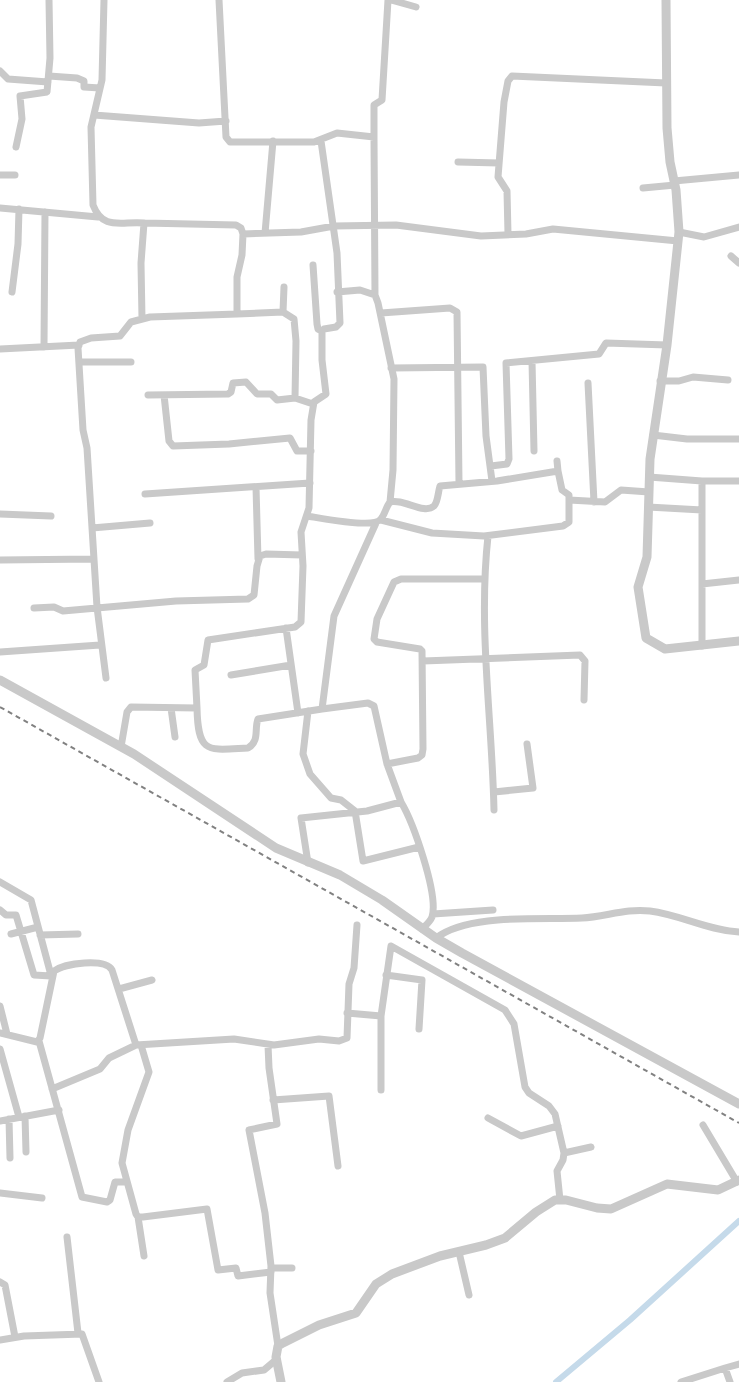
<svg xmlns="http://www.w3.org/2000/svg" width="739" height="1382" viewBox="0 0 739 1382" font-family="'Space Grotesk',sans-serif">
	<style>
		.lines { fill: none; stroke-linecap: round; stroke-linejoin: round }
		.canal { stroke: #c5daea; stroke-width: 6 }
		.minor { stroke: #c9c9c9; stroke-width: 7 }
		.tertiary { stroke: #c9c9c9; stroke-width: 9 }
		.rail { stroke: #818181; stroke-width: 2; stroke-dasharray: 5 4; stroke-linecap: butt }
	</style>
	<rect width="100%" height="100%" fill="#fff"/>
	<g class="lines">
		<path class="canal" d="M556,1382l74,-62 109,-99"/>
		<path class="minor" d="M104,0l-2,80 -11,47 2,78c10,26 28,16 51,18l-3,40 1,56
			M219,0l7,137 4,5h84l23,-9 37,4v-32l8,-5 6,-100
			M391,0l25,7
			M0,71l8,8 40,3
			M49,76l28,2 7,3v6l16,1
			M94,115l105,8 27,-2
			M374,137l1,158
			M16,147l6,-28 -2,-23 27,-4 3,-34 -1,-58
			M458,162l41,1
			M0,175h15
			M674,181l65,-6
			M643,188l32,-3
			M0,208l98,9
			M144,223l92,2 5,3 2,6
			M679,232l25,5 35,-10
			M265,233l8,-92
			M508,234l-1,-43 -9,-14 6,-75 4,-21 4,-5 154,7
			M731,256l8,7
			M313,265l4,59 1,5 4,2
			M12,292l6,-48 1,-35
			M337,292l23,-2 15,5 3,8 16,76 -1,91 -3,32
			M283,312l1,-25
			M381,313l69,-5 7,4 2,171
			M237,314l46,-2 11,7 2,22 -1,57
			M44,347l1,-135
			M0,349l79,-4
			M532,361l2,90
			M80,362h51
			M391,368l92,-1 3,69 6,45
			M660,381h19l14,-4 35,3
			M588,383l6,119
			M148,395l80,-1 3,-2 2,-9 13,-1 11,12h14l6,6 18,-2 18,6
			M164,395l5,46 4,5 56,-2 61,-6 7,13h14
			M653,435l34,4h52
			M491,466l16,-2 2,-5 -3,-96 93,-9 7,-11 61,2
			M649,477l53,4h37
			M702,481v165
			M256,487l2,72
			M145,494l165,-11
			M569,500l36,2 16,-12 28,2
			M648,507l54,3
			M0,514l51,2
			M307,516c13,2 67,13 74,3 4,-5 5,-12 9,-17 13,-4 34,13 44,4 4,-4 4,-14 6,-20l57,-5 61,-10 -1,-10
			M381,520l51,13 52,3 79,-10 6,-4v-27l-7,-5 -4,-19
			M92,528l58,-5
			M488,536c-10,92 4,182 6,274
			M0,560l94,-1
			M702,584l37,-4
			M34,608l20,-1 9,4 113,-10 72,-2 6,-4 3,-29 3,-10 6,-2 36,1
			M286,628l12,85
			M0,652l100,-7
			M423,661l157,-6 5,6 -1,39
			M231,675l60,-10
			M106,678l-9,-71 -10,-159 -4,-18 -5,-82 2,-6 11,-4 29,-2 11,-14 19,-5 87,-3v-37l5,-22 1,-21 58,-2 33,-6 62,-1 85,11 45,-2 27,-5 125,12
			M171,708l4,29
			M197,708c1,47 11,42 51,40 12,-7 6,-19 10,-29l64,-10 12,-93 42,-93
			M308,711l-5,43 7,20 21,24 10,2 14,11 8,50 56,-14
			M121,747l6,-35 4,-5 66,1 -2,-38 9,-5 4,-25 87,-13 6,-5 2,-56 -2,-34 8,-24 2,-88 3,-18 12,-8 -4,-34v-29l2,-2 12,-2 4,-4 -3,-70 -16,-112
			M387,764l31,-6 4,-3 1,-6 -1,-98 -2,-2 -43,-7 -3,-3 3,-20 17,-37 7,-3h84
			M494,792l39,-4 -6,-44
			M401,802c12,20 38,93 31,115 -2,5 -6,8 -10,12
			M308,863l-7,-45 66,-7 34,-9 -14,-38 -13,-58 -6,-3 -46,6
			M0,882l31,18 21,79
			M0,910l6,5h10l18,60 17,1
			M433,914l60,-4
			M11,934l27,-7
			M40,935l38,-1
			M436,938c32,-25 105,-18 146,-20 23,-1 44,-10 68,-7 31,4 57,19 89,21
			M386,975l36,5 -3,49
			M119,989l33,-9
			M0,1006l7,28
			M347,1013l34,3 10,-70 114,64 9,14 11,63 4,6 20,13 6,8 9,39 -1,7 -6,11 3,29
			M0,1033l37,9 3,-4 14,-67c11,-8 51,-13 58,-1l24,75 98,-6 40,6 45,-6 20,2 8,-3 2,-54 5,-16 3,-43
			M39,1041l43,156 25,5 3,-2 5,-18h12
			M141,1045l8,27 -21,58 -6,33 14,51 2,3h5l64,-8 11,61 18,-2 2,8 33,-4
			M268,1045l1,23 8,56 -28,6 16,83 6,53 -1,27 8,53
			M0,1049l19,68
			M52,1089l48,-20 9,-11 27,-13
			M381,1090v-74
			M273,1100l56,-4 9,70
			M25,1116l1,36
			M488,1118l33,18 37,-10
			M9,1119l1,39
			M0,1121l59,-11
			M703,1125l34,57
			M564,1153l27,-6
			M0,1193l42,5
			M138,1217l6,39
			M67,1237l11,96
			M459,1252l10,43
			M271,1268h21
			M0,1282l5,3 10,52
			M0,1340l24,-4 58,-2 17,48
			M725,1368l14,-4
			M227,1382l15,-9 22,-3 13,-11
			M681,1382l44,-14 5,14"/>
		<path class="tertiary" d="M666,0l1,128 3,34 6,28 3,42 -12,113 -17,114 -3,98 -9,30 8,51 19,11 74,-8
			M0,680l134,74 142,94 64,27 42,25 54,38 26,15 277,151
			M281,1382l-5,-25 2,-11 5,-3 36,-18 37,-12 20,-29 16,-10 48,-18 46,-11 19,-7 31,-26 19,-12h11l31,8 14,1 56,-25 51,6 21,-10"/>
		<path class="rail" d="M0,707l739,416"/>
	</g>
</svg>
